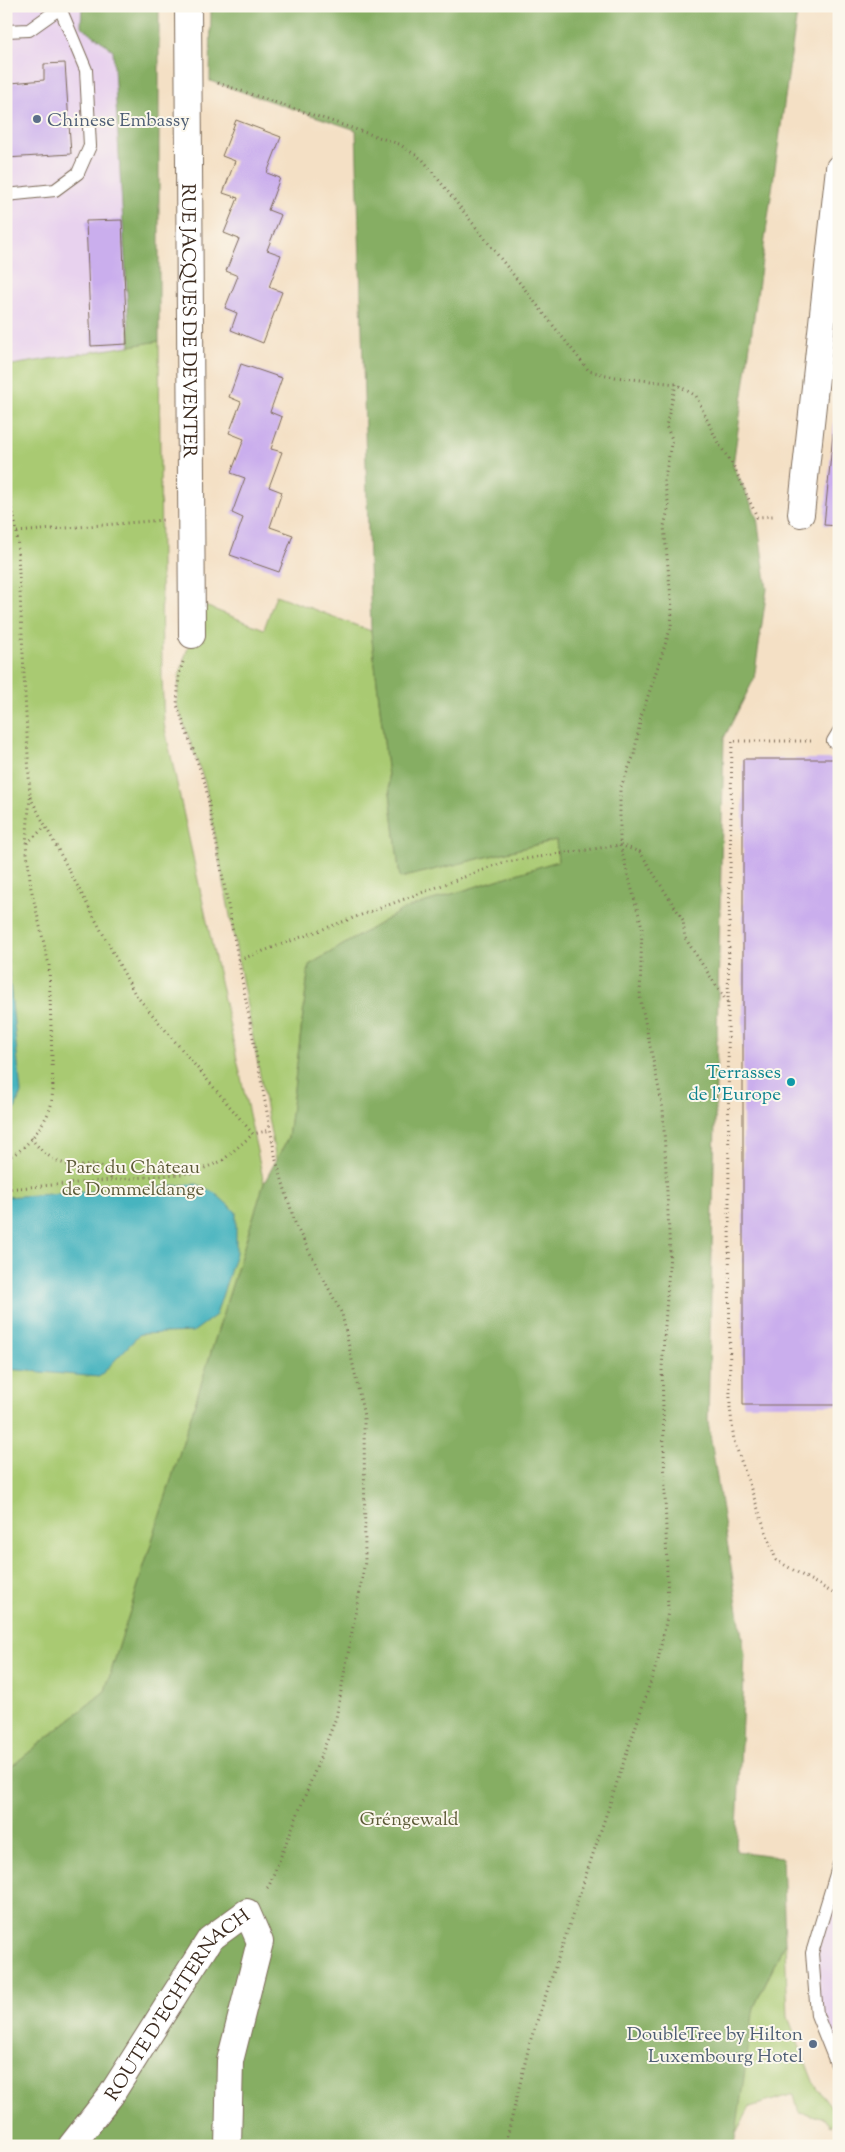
<svg xmlns="http://www.w3.org/2000/svg" width="845" height="2152" viewBox="0 0 845 2152" font-family="'Sorts Mill Goudy',serif">
	<style>
		.built { fill: #e8d2ee }
		.green { fill: #a9ca72; stroke: #727a48 }
		.forest { fill: #86ae64; stroke: #606c41 }
		.water { fill: #46b4bf; stroke: #406f6e }
		.building { fill: #caaeed }
		.lines { fill: none; stroke-linecap: round; stroke-linejoin: round }
		.service-casing { stroke: #7c6a58; stroke-width: 14 }
		.minor-casing { stroke: #7c6a58; stroke-width: 28 }
		.path { stroke: #7c6a58; stroke-width: 3; stroke-dasharray: 1 4; stroke-linecap: butt }
		.service { stroke: #fff; stroke-width: 12 }
		.minor { stroke: #fff; stroke-width: 26 }
		.service-dot { fill: #5c6f8a; stroke: #fbf7ec; stroke-width: 2 }
		.culture-dot { fill: #0f9aa8; stroke: #fbf7ec; stroke-width: 2 }
		.labels { text-anchor: middle; stroke-width: 4; stroke-linejoin: round; paint-order: stroke }
		.service-label { font-size: 19px; fill: #4e5e75; stroke: #fbf7ec; text-anchor: start }
		.street-label { font-size: 19px; fill: #3b2a1e; stroke: #fbf7ec }
		.culture-label { font-size: 19px; fill: #0d838f; stroke: #fbf7ec; text-anchor: end }
		.park-label { font-size: 19px; fill: #5c5a37; stroke: #fbf7ec }
	</style>
	<rect width="100%" height="100%" fill="#fbf7ec"/>
	<filter id="ink" filterUnits="userSpaceOnUse"><feTurbulence type="fractalNoise" baseFrequency=".02" numOctaves="2"/><feDisplacementMap in="SourceGraphic" scale="10" xChannelSelector="R" yChannelSelector="G"/><feConvolveMatrix kernelMatrix="1 2 1 2 8 2 1 2 1" color-interpolation-filters="sRGB"/></filter>
	<filter id="wash" filterUnits="userSpaceOnUse"><feTurbulence type="fractalNoise" baseFrequency=".0096" numOctaves="4" result="noise"/><feDisplacementMap in="SourceGraphic" scale="20" xChannelSelector="R" yChannelSelector="G"/><feGaussianBlur stdDeviation="1.12" result="paint"/><feColorMatrix in="noise" values="0 0 0 0 0 0 0 0 0 0 0 0 0 0 0 0 0 1.4 0 .05"/><feComposite in="paint" operator="in"/></filter>
	<g filter="url(#wash)">
		<rect width="100%" height="100%" fill="#f4e0c5"/>
		<path class="built" d="M6,6h153v335l-153,25z
			M839,1864v206l-22,-55 -5,-62z"/>
		<path class="green" d="M159,341l3,336 2,47 100,459 -159,508 -99,80v-1405z
			M276,595l95,36 29,247 156,-38 2,21 -154,48 -95,56 -21,173 -12,22 -71,-377 -28,-78 2,-30 13,-40 13,-29 59,23z
			M785,1942l3,75 26,67 25,33v4l-9,6 -8,-10 -23,-4 -5,-19 -44,13 -16,31 20,-131z"/>
		<path class="forest" d="M82,6h77v335l-29,5 -17,-296 -32,-24z
			M211,6h587l-65,459 24,52 10,72 -13,90 -30,59 -16,683 37,234 -9,196 46,6 3,85 -31,65 -20,139h-728v-375l99,-80 159,-508 24,-45 21,-173 95,-56 154,-48 -2,-21 -156,38 -29,-247 -15,-501 -146,-49z"/>
		<path class="water" d="M6,943l15,150 -7,19 -8,5z
			M197,1184l18,9 21,19v41l-20,62 -23,17 -53,2 -41,43 -93,-8v-172z"/>
		<g id="blocks">
			<path class="building" d="M65,63l6,91 -65,4v-84l4,3 1,6 33,-3v-16z
				M236,120l45,17 -14,36 13,5 -12,32 13,5 -14,35 14,5 -12,32 13,5 -19,51 -32,-13 6,-17 -12,-5 13,-32 -12,-5 13,-32 -15,-6 14,-35 -15,-5 12,-32 -13,-5z
				M122,220l5,124 -36,2 -5,-125z
				M241,364l41,14 -12,34 12,5 -11,32 11,3 -13,35 13,5 -12,35 23,8 -14,37 -49,-17 13,-37 -11,-5 13,-35 -14,-5 13,-34 -15,-6 12,-31 -12,-5z
				M837,394h2v132l-15,-1z
				M834,750h5v655h-96v-646h91z"/>
		</g>
	</g>
	<g filter="url(#ink)">
		<use href="#blocks" fill-opacity="0" stroke="#7c6a58" stroke-width="1"/>
		<g class="lines">
			<g class="service-casing">
				<path id="service" d="M6,31l23,-1 31,-22 -1,-2
					M6,195l49,-5 23,-17 12,-27 -4,-76 -26,-62
					M833,741l6,-10
					M839,1864l-27,89 5,62 22,55"/>
			</g>
			<g class="minor-casing">
				<g id="minor">
					<path id="s1" d="M188,6l4,629"/>
					<path d="M801,514l38,-346"/>
					<path id="s2" d="M71,2146l40,-51 99,-156 37,-27 13,30 -30,119 -2,85"/>
				</g>
			</g>
			<path class="path" d="M218,83l181,61 24,16 166,211 26,6 61,7 20,12 22,47 15,22 24,52 16,-1
				M6,479l11,53 13,264 -4,48 5,44 18,77 4,125c-1,6 -1,13 -3,19 -6,15 -27,46 -44,48
				M17,532l146,-12
				M183,662l-4,13 -2,30 28,78 71,377 20,66 46,88 22,102 1,146 -29,156 -67,168 -4,4
				M811,741h-79l-4,262 2,404 4,34 42,119 62,36
				M30,797l105,197 118,140 18,-4
				M27,843l18,-16
				M239,960l266,-98 115,-17 20,7 43,68 2,18 42,64
				M31,1138c13,18 30,29 53,28 6,-1 12,-2 19,1 4,3 6,9 9,13
				M6,1189l186,-16 30,-12 31,-27
				M505,2146l25,-104 128,-382 10,-48 -6,-244 8,-114 -7,-145 -23,-112 2,-70 -22,-82v-56l14,-34 7,-38 30,-90 1,-19 -8,-82 5,-20 -5,-24 8,-43 -6,-13 10,-42"/>
			<use href="#service" class="service"/>
			<use href="#minor" class="minor"/>
		</g>
	</g>
	<g class="service-dot">
		<circle cx="37" cy="119" r="5"/>
		<circle cx="813" cy="2044" r="5"/>
	</g>
	<circle class="culture-dot" cx="791" cy="1082" r="5"/>
	<g class="labels">
		<g class="service-label">
			<text x="47" y="126">Chinese Embassy</text>
			<text x="803" y="2040" text-anchor="end">DoubleTree by Hilton<tspan x="803" dy="22">Luxembourg Hotel</tspan></text>
		</g>
		<g class="street-label">
			<text dy="7" stroke="none"><textPath href="#s1" startOffset="315">RUE JACQUES DE DEVENTER</textPath></text>
			<text dy="7" stroke="none"><textPath href="#s2" startOffset="178">ROUTE D'ECHTERNACH</textPath></text>
		</g>
		<g class="culture-label">
			<text x="781" y="1078">Terrasses<tspan x="781" dy="22">de l'Europe</tspan></text>
		</g>
		<g class="park-label">
			<text x="133" y="1173">Parc du Château<tspan x="133" dy="22">de Dommeldange</tspan></text>
			<text x="409" y="1825">Gréngewald</text>
		</g>
	</g>
	<rect width="845" height="2152" fill="none" stroke="#fbf7ec" stroke-width="25"/>
</svg>
